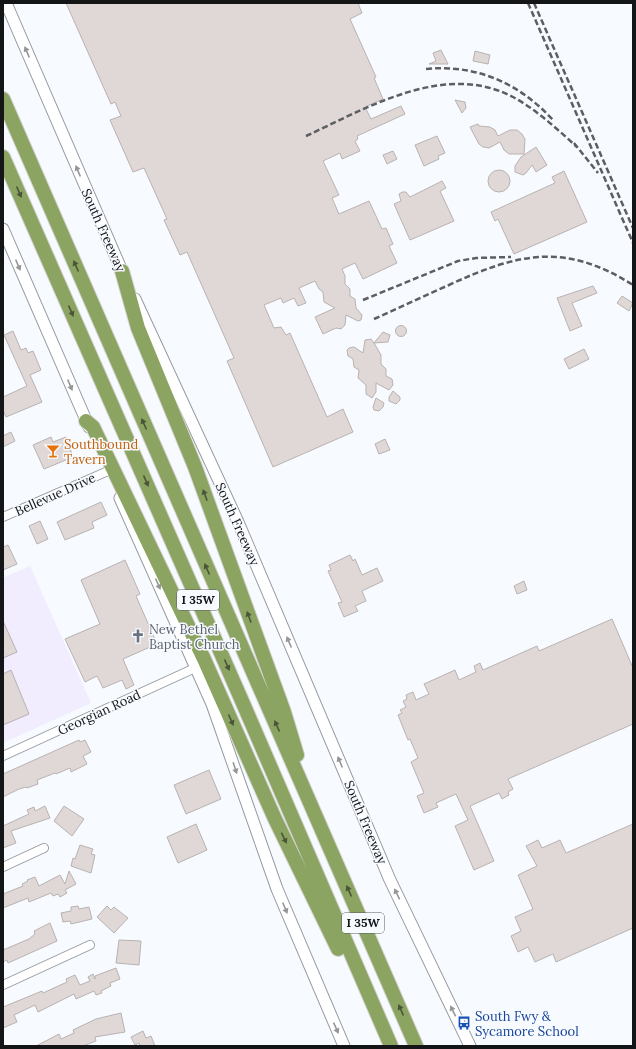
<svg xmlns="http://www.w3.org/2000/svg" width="636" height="1049" viewBox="0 0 636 1049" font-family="Lora,serif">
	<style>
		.education { fill: #f1edff }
		.building { fill: #dfd8d7; stroke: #b9b2b1 }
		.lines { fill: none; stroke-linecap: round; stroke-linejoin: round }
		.street-casing { stroke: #969a9f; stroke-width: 10 }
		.secondary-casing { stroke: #969a9f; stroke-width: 13 }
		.highway-casing { stroke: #d5d5d5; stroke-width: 16 }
		.street { stroke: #fff; stroke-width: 8 }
		.secondary { stroke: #fff; stroke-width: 11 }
		.highway { stroke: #8ca461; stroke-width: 14 }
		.rail { stroke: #5d5e61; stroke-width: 2.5; stroke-dasharray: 6 3; stroke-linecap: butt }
		.oneway { fill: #959697 }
		.oneway2 { fill: #4a5538 }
		.labels { text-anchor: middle; stroke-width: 3; stroke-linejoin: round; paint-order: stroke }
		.shield { fill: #f7faff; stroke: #585a5d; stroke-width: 1 }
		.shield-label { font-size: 12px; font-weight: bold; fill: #141517 }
		.street-label { font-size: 13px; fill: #141517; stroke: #f7faff }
		.food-label { font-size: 13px; fill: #c56008; stroke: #f7faff; text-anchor: start }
		.worship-label { font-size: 13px; fill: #5b616d; stroke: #f7faff; text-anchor: start }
		.transit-label { font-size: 13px; fill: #164399; stroke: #f7faff; text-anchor: start }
	</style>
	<rect width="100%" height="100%" fill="#f7faff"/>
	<path class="education" d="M30,566l61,137 -88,40v-165z"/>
	<path class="building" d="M66,3h292l4,10 -12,6 26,58 -2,1 9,21 -18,8 6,12 30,-13 4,8 -48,22 1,3 -3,2 5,10 -18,8 -2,-6 -17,8 16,34 -7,3 7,16 30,-13 13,28 4,-1 7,16 -4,2 8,17 -34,16 -8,-16 -13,6 3,7v8l5,5v7l5,3 1,9 6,7 -1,5 -3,1 -12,-6 -1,10 -4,4 -5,-1 -13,6 -8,-17 20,-9 -11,-6 -1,-10 -4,-3 -4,-8 -16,7 7,15 -8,3 -4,-8 -11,5 -2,-5 -17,7 10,23 7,-1 5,8 4,-2 37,84 16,-8 10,23 -80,35 -46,-106 7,-3 -47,-106 -7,3 -16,-35 3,-1 -23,-51 -11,4 -23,-52 11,-4 -6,-14 -4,2z
		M441,50l7,14h-19l7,-3 -3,-8z
		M475,51l15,4 -2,9 -15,-3z
		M455,100l10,2 1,6 -4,5z
		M478,124l1,2 11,1 5,3 3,6 12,-6h7l5,4 3,5 -1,15h-15l-5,-4 -4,-8 -11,6 -6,-1 -4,-3 -9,-17z
		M437,136l8,17 -7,3 1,3 -15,7 -9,-21z
		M536,147l11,18 -11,7 -4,-7 -6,8 -3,2 -8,-3v-6l6,-9z
		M393,151l4,8 -10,5 -4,-9z
		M488 181a11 11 0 1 1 22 0a11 11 0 1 1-22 0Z
		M564,171l23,51 -73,32 -16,-35 -3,2 -4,-9 64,-29 -3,-6z
		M442,181l4,7 -6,3 14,30 -44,19 -16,-36 7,-3 -2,-7 3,-2h4l4,5z
		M593,286l4,7 -25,10 10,23 -12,5 -13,-33z
		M622,296l11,7 -4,8 -12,-8z
		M395.5 331a5.5 5.5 0 1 1 11 0a5.5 5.5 0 1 1-11 0Z
		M13,331l8,19 5,-2 2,5 5,-2 8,19 -11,5 12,27 -36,15 -3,-7v-13l24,-11 -23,-51z
		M383,332l7,3 -2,7 -14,1 7,12v9l5,5v7l6,3 1,6 -4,5 -13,-7v9l-4,6 -6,-4v-9l-8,-7 1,-8 -5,-3 -1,-8 -5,-3 -1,-6 2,-2 5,-1 9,6 2,-13 6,-1 3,4z
		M584,349l5,10 -20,10 -5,-10z
		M393,391l7,6v3l-4,4 -7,-3v-4z
		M376,398l8,5 -1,4 -4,4 -5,-1 -1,-3z
		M11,432l4,9 -12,6v-11z
		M51,437l2,5 13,-5 7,20 -29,12 -11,-24z
		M385,439l5,11 -11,4 -4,-10z
		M101,502l6,13 -15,7 2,6 -29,12 -8,-18z
		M40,521l8,18 -11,5 -8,-18z
		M8,545l9,19 -14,6v-23z
		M350,555l3,6 2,-2 7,16 15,-7 6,13 -21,10 4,10 -11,5 3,5 -14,6 -6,-14 4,-1 -14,-31 3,-1 -2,-5z
		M125,560l15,34 -4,2 21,48 -34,15 11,26 -8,4 -4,-9 -19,8 -6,-12 -12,6 -20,-43 35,-15 -19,-44z
		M524,581l3,9 -10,4 -3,-8z
		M612,619l21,49v56l-125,55 5,10 -5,3 1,3 -7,4 -3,-6 -29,13 24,55 -20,9 -19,-44 13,-6 -12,-26 -20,9 2,4 -14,6 -7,-17 7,-3 -13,-31 7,-4 -8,-19 -2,1 -10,-25 4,-2 -2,-3 6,-3 -3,-6 4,-2 -1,-4 7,-3 3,8 13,-6 -5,-10 31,-14 4,10 17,-8 -2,-6 6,-3 3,7 54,-24 2,5z
		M3,621l14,31 -14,6z
		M11,670l18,44 -26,11v-51z
		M79,740l1,2 5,-2 6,12 -8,4 4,8 -16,8 -1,-4 -14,6 -1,-1 -18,7 1,4 -11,4 -1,-1 -7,2 -16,8v-23z
		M209,770l12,29 -35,15 -12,-29z
		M45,806l5,12 -39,13 5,12 -13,5v-22l26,-12 -2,-4 7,-3 1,4z
		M64,806l20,13 -12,17 -18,-15z
		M196,824l11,26 -29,13 -11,-26z
		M633,824v104l-77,34 -3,-8 -18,8 -7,-15 -10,5 -7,-16 10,-5 -6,-14 18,-8 -15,-34 19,-9 -11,-20 12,-6 4,8 18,-8 6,13z
		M80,845l13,4 -2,5 4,1 -4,18 -20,-7 2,-8 2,1z
		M69,871l7,13 -11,6 2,3 -7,4 -2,-3 -5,2 -2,-3 -22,9 -1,-4 -25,10v-14l20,-8 -1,-2 6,-3 -1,-1 8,-3 4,9 21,-11 5,9z
		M78,906l1,3 10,-2 3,12 -21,5 -1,-3 -7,1 -2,-9 10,-2v-4z
		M107,906l4,4 3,-3 14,11 -14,15 -17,-16z
		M50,923l7,18 -49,22 -1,-3 -4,2v-12l26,-11 6,-5 -1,-3z
		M119,940l22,1 -2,24 -23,-2z
		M116,968l4,11 -10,4 1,3 -10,5 1,2 -6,2 -2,-4 -18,8 -2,-5 -36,18 -3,-7 -21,10 3,7 -14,6v-21l39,-16 1,2 24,-11 -1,-3 9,-4 5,10 10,-4 -2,-4 5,-3 2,5v-3z
		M121,1013l4,19 -30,5 1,4 -13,5h-47l23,-12 2,5 13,-6 -1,-3 23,-11z
		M143,1031l3,7 5,-2 4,10h-15l-1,-3 -4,2 -4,-8z"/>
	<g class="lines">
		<g class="street-casing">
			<path id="street" d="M3,517l105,-46
				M3,756l192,-88
				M3,867l41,-19
				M3,985l87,-40"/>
		</g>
		<g class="secondary-casing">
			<path id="secondary" d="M6,3l119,275
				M3,229l86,198
				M135,299l103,223 152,358 80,166
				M120,498l92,206 65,185 67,157"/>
		</g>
		<g class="highway-casing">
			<path id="highway" d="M3,99l413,947
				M3,157l239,544 149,345
				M122,271l16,57 57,139 89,245 13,43
				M86,421l7,6 111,232 71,160 63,130"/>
		</g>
		<use href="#street" class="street"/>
		<use href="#secondary" class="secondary"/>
		<use href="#highway" class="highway"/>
		<path class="rail" d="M528,3l105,240
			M534,3l99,225
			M426,69c50,-5 93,14 127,51
			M306,136c61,-28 139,-75 207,-39 24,13 44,32 64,50
			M574,143l24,30
			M363,300l95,-39 18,-3 35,-1
			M374,319c25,-11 50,-23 75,-34 69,-32 116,-43 184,0"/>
	</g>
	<defs><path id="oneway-solid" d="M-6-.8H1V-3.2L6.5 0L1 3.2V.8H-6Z"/></defs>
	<g class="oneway">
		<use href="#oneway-solid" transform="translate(27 52) rotate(-113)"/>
		<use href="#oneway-solid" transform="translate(78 171) rotate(-113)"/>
		<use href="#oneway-solid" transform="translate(18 265) rotate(67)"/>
		<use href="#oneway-solid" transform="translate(70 385) rotate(67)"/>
		<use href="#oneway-solid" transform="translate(158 584) rotate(66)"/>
		<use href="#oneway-solid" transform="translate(289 642) rotate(-113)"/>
		<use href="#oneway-solid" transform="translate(340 762) rotate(-113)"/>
		<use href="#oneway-solid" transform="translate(235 768) rotate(72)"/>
		<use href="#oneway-solid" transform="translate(397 894) rotate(-116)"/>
		<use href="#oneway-solid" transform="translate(285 908) rotate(67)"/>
		<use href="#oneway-solid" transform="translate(453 1011) rotate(-116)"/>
		<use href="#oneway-solid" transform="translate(336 1028) rotate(66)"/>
	</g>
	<g class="oneway2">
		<use href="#oneway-solid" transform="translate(19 192) rotate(66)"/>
		<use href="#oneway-solid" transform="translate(76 266) rotate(-114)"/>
		<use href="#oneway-solid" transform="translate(71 311) rotate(66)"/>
		<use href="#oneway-solid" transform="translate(144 424) rotate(-114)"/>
		<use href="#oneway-solid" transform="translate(146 481) rotate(66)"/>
		<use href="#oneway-solid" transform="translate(205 495) rotate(-110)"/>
		<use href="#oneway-solid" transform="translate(207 569) rotate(-114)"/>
		<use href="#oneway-solid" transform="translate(249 617) rotate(-110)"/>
		<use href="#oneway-solid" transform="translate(227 665) rotate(66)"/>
		<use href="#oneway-solid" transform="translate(231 720) rotate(66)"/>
		<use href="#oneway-solid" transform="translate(277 726) rotate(-114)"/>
		<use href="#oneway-solid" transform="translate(284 838) rotate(64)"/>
		<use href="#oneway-solid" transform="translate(349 891) rotate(-114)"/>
		<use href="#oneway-solid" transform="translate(401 1010) rotate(-114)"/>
	</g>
	<defs>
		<g id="bar-bare" transform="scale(1.08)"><path d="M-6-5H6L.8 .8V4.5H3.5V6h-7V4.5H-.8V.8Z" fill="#e8710a" stroke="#f7faff" stroke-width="2.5" paint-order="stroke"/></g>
		<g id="church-bare" transform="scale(1.08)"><path d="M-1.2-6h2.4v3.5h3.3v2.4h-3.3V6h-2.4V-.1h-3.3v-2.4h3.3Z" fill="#6b7280" stroke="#f7faff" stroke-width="2.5" paint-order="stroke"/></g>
		<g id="bus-bare" transform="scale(1.08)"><path d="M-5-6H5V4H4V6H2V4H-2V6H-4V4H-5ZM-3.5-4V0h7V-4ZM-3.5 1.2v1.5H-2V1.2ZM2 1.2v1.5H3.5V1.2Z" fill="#1a4fb4" stroke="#f7faff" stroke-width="2.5" paint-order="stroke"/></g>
	</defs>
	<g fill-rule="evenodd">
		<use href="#bar-bare" x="53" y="451"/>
		<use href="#church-bare" x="138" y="636"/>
		<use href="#bus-bare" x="464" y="1023"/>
	</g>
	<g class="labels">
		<g class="shield">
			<rect x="177" y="590" width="42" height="20" rx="3"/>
			<rect x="342" y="913" width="42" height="20" rx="3"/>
		</g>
		<g class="shield-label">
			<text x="198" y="604">I 35W</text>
			<text x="363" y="927">I 35W</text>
		</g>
		<g class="street-label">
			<text transform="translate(104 230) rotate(66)" y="5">South Freeway</text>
			<text transform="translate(55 494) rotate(-24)" y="5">Bellevue Drive</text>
			<text transform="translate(238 524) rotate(66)" y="5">South Freeway</text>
			<text transform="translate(99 712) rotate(-25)" y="5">Georgian Road</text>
			<text transform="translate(366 822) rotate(67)" y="5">South Freeway</text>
		</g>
		<g class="food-label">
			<text x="64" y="449">Southbound<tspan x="64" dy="15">Tavern</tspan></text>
		</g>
		<g class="worship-label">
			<text x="149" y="634">New Bethel<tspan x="149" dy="15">Baptist Church</tspan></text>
		</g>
		<g class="transit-label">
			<text x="475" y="1021">South Fwy &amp;<tspan x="475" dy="15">Sycamore School</tspan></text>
		</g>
	</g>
	<rect width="636" height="1049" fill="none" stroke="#141517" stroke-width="8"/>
</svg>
